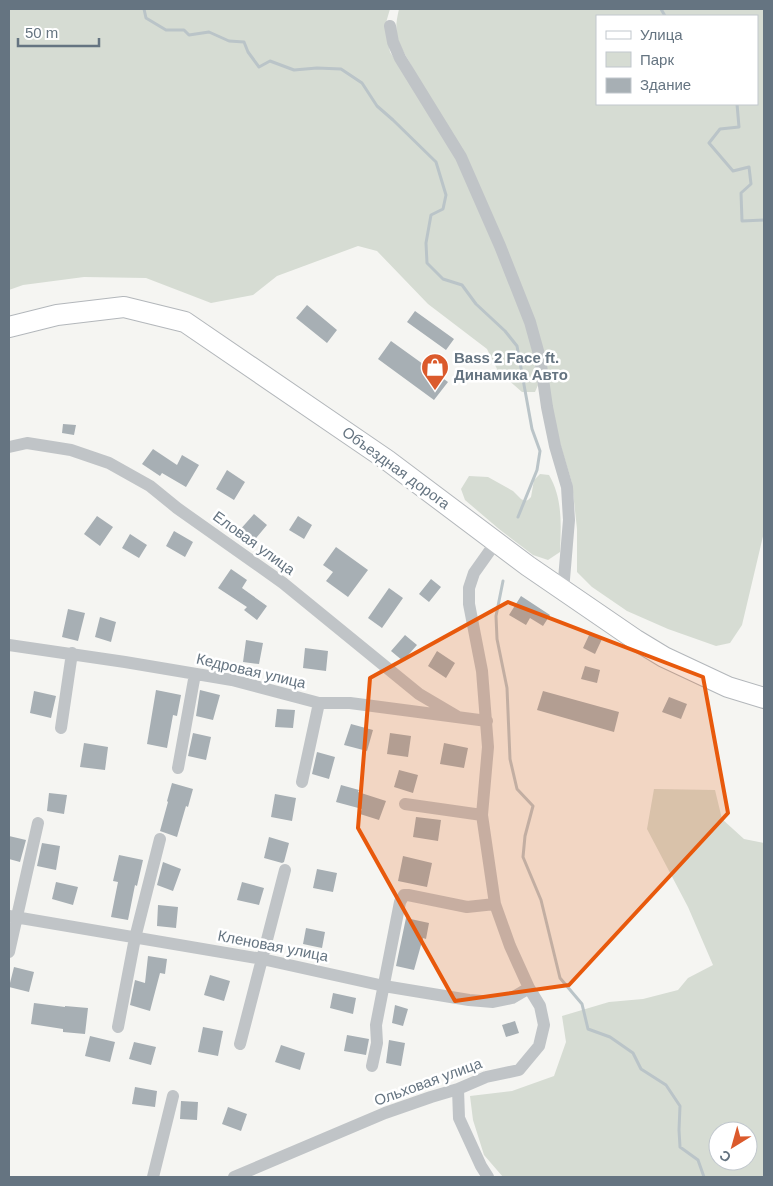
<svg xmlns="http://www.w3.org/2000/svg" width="773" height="1186" viewBox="0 0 773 1186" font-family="Helvetica,sans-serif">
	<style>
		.green { fill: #d6dcd3; fill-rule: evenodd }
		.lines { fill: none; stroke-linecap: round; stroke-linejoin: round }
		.stream { stroke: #bac4c8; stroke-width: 3 }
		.building { fill: #a7afb4 }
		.primary-casing { stroke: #b3b7bb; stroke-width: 22 }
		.street { stroke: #c0c4c7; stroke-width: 12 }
		.primary { stroke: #fff; stroke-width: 20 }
		.marked { fill: #e8590c; fill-opacity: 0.2; stroke: #e8590c; stroke-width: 4; stroke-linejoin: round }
		.labels { text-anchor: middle; stroke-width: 5; stroke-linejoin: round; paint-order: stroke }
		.poi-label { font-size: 15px; font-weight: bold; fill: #657481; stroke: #fff; text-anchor: start }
		.street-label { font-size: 15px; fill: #657481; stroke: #fff }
	</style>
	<rect width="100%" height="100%" fill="#f5f5f2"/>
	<path class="green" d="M9,9h381l-5,17 5,26 66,101 67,162 10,36 5,34 -3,7h-13l-24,-21 -11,-22 -59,-45 -51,-53 -19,-5 -81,30 -24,19 -42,8 -65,-25 -62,-1 -61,8 -14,5z
		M399,9h365v523l-22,93 -12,18 -14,3 -48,-17 -41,-18 -35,-24 -15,-15v-43l-5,-46 -16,-53 -33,-135 -113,-232c-13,-22 -17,-29 -11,-54zM597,16h160v88h-160z
		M540,474l9,1c14,24 12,50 11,77l-12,8 -15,-5 -34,-26 -34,-29 -4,-11 8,-13 19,1 25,14 8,8 4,2 3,-1 3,-3 3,-17z
		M654,789l61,1 7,29 22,20 20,4v334h-261l-19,-22 -11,-35 -3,-24 42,-5 42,-15 12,-34 -4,-26 47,-14 34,-3 35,-9 10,-12 25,-13 -25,-58 -41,-78zM718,1131h30v30h-30z"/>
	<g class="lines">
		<path class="stream" d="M144,9l2,9 20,12h18l5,5 20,-3 20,9 15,1 4,10 11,15 11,-6 24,9 23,-2 24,1 21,14 15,23 16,14 43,42 10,33 -3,14 -12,6 -5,28 1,20 16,16 19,6 14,19 29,27 12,15 15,83 8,22 -3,19 -19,47
			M661,9l4,7
			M737,104l2,23 -19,2 -11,14 24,28 16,-4 2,17 -10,9 1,28 22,-1
			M503,581l-7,35 1,23 10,49 3,71 7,30 16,17 -8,30 -2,21 18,43 19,78 22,26 6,25 22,8 23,16 8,16 25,16 14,21 -1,24 1,17 18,13 6,17"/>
	</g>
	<path class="building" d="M307,305l30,25 -10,13 -31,-25z
		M415,311l39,28 -8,11 -39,-28z
		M391,341l57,41 -14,18 -56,-41z
		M63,424l13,1 -2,10 -12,-2z
		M153,449l24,16 5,-10 17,10 -13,22 -24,-14 -2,3 -18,-12z
		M227,470l18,12 -11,18 -18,-11z
		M254,514l13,11 -15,18 -14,-11z
		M97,516l16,11 -13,19 -16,-12z
		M298,516l14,9 -8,14 -15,-9z
		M174,531l19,11 -8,15 -19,-11z
		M130,534l17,11 -8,13 -17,-10z
		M336,547l32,23 -20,27 -22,-16 7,-9 -10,-7z
		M231,569l16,11 -5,8 25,18 -10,14 -13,-10 3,-3 -29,-19z
		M431,579l10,8 -12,15 -10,-8z
		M389,588l14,10 -21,30 -14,-10z
		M521,596l29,19 -7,11 -13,-8 -4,7 -17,-10z
		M68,609l17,4 -7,28 -16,-4z
		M100,617l16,5 -5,20 -16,-5z
		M590,633l12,6 -7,15 -12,-6z
		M405,635l12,10 -14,16 -12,-10z
		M246,640l17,3 -4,21 -16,-2z
		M305,648l23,3 -2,20 -23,-3z
		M437,651l18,12 -9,15 -18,-12z
		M585,666l15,4 -3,13 -16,-4z
		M156,690l25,5 -4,21 -4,-1 -6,33 -20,-4z
		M200,690l20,5 -7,25 -17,-4z
		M34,691l22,5 -5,22 -21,-5z
		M543,691l76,21 -5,20 -77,-22z
		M669,697l18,7 -6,15 -19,-7z
		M277,709l18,1 -2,18 -18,-1z
		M351,724l22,6 -6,21 -23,-6z
		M193,733l18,4 -5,23 -18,-4z
		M390,733l21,3 -3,21 -21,-3z
		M84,743l24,4 -3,23 -25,-3z
		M444,743l24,5 -4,20 -24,-4z
		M317,752l18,5 -6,22 -17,-5z
		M399,770l19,5 -5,18 -19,-6z
		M172,783l21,6 -5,18 -2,-1 -9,31 -17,-6 8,-29 -1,-1z
		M341,785l18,5 -1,2 28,9 -7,19 -19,-6 2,-5 -26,-7z
		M49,793l18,2 -3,19 -17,-3z
		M275,794l21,4 -4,23 -21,-4z
		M416,817l25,3 -3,21 -25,-4z
		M9,836l17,4 -6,22 -11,-3z
		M269,837l20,6 -5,19 -2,1 -18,-5z
		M42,843l18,3 -4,24 -19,-4z
		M119,855l24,5 -6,26 -2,-1 -7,35 -17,-3 7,-35 -5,-1z
		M403,856l29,7 -5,24 -29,-6z
		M163,862l18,7 -8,22 -16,-6z
		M317,869l20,4 -4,19 -20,-4z
		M56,882l22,5 -5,18 -21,-6z
		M242,882l22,6 -5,17 -22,-5z
		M158,905l20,2 -2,21 -19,-2z
		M406,918l23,5 -3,16 -3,-1 -9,32 -18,-4z
		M306,928l19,4 -3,16 -19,-4z
		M148,956l19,3 -2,15 -5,-1 -10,38 -20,-6 5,-25 10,3z
		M14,967l20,5 -5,20 -20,-5z
		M210,975l20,6 -6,20 -20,-6z
		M333,993l23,5 -3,16 -23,-6z
		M34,1003l31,4v-1l23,2 -3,26 -22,-2v-3l-32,-5z
		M395,1005l13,4 -5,17 -11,-3z
		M515,1021l4,12 -13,4 -4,-12z
		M203,1027l20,4 -5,25 -20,-4z
		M347,1035l22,4 -3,16 -22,-4z
		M90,1036l25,6 -5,20 -25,-6z
		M389,1040l16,3 -4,23 -15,-3z
		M134,1042l22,5 -5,18 -22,-6z
		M281,1045l24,8 -5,17 -25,-8z
		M135,1087l22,4 -2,16 -23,-3z
		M181,1101l17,1 -1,18 -17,-1z
		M228,1107l19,7 -6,17 -19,-7z"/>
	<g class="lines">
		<g class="primary-casing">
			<path id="primary" d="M9,327l48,-12 67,-8 61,15 202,138 141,106 108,74 28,17 64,30 36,11"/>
		</g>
		<path class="street" d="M390,26l3,16 7,16 61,99 39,89 30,76 10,36 7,49 8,39 12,41 2,33 -6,71
			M9,447l18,-4 44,7 38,13 41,23 27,22 106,75 136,111 39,23
			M9,645l116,17 107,18 87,23h31l137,18
			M61,728l11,-75
			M178,768l17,-94
			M302,782l17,-79
			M405,804l77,11
			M9,916l253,43 122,27 85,14 24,2 19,-4 17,-10
			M9,952l29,-129
			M118,1027l17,-89 25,-99
			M240,1044l45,-174
			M372,1066l5,-23 -1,-18 24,-123 4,-7h4l59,12 28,-3
			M458,1089l1,29 22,48 7,11
			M153,1177l20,-81
			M234,1177l151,-64 46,-16 27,-8 28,-12 33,-7 20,-24 5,-21 -4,-19 -11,-18 -19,-42 -15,-42 -13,-89 6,-68 -6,-76 -13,-67v-16l5,-15 22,-31"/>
		<use href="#primary" class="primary"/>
	</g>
	<path class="marked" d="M508,602l195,75 25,136 -159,172 -114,16 -97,-173 12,-150z"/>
	<defs>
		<g id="shop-pin" transform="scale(1.4375)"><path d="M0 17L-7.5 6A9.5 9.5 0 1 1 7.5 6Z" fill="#db5a2c" stroke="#fff"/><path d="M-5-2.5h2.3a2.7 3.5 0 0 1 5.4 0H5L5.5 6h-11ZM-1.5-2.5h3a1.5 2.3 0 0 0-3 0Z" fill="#fff"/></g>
	</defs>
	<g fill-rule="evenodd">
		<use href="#shop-pin" x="435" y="367"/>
	</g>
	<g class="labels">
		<g class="poi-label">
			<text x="454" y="363">Bass 2 Face ft.<tspan x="454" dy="17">Динамика Авто</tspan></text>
		</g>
		<g class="street-label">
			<text transform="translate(396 468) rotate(36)" y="5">Объездная дорога</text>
			<text transform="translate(254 543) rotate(36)" y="5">Еловая улица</text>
			<text transform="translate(251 671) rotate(13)" y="5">Кедровая улица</text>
			<text transform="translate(273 946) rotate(11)" y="5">Кленовая улица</text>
			<text transform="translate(428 1082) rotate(-20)" y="5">Ольховая улица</text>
		</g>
	</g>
	<rect width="773" height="1186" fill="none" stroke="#657481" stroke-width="20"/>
	<rect x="596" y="15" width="162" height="90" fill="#ffffff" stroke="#c1c7cd"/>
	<rect x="606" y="31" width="25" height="8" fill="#ffffff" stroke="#c1c7cd"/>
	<text x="640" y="40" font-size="15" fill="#657481">Улица</text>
	<rect x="606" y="52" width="25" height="15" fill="#d6dcd3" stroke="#c1c7cd"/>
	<text x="640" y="65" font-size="15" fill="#657481">Парк</text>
	<rect x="606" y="78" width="25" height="15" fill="#a7afb4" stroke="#c1c7cd"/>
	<text x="640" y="90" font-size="15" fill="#657481">Здание</text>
	<g transform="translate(733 1146) rotate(217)"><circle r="24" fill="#ffffff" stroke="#c1c7cd"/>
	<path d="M0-4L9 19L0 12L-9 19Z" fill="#db5a2c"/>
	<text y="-8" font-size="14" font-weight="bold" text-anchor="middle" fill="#657481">С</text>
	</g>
	<path d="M18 38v8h81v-8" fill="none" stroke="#657481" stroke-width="2.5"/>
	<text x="25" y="38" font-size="15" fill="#657481" stroke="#ffffff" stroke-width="4" paint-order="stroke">50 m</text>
</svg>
